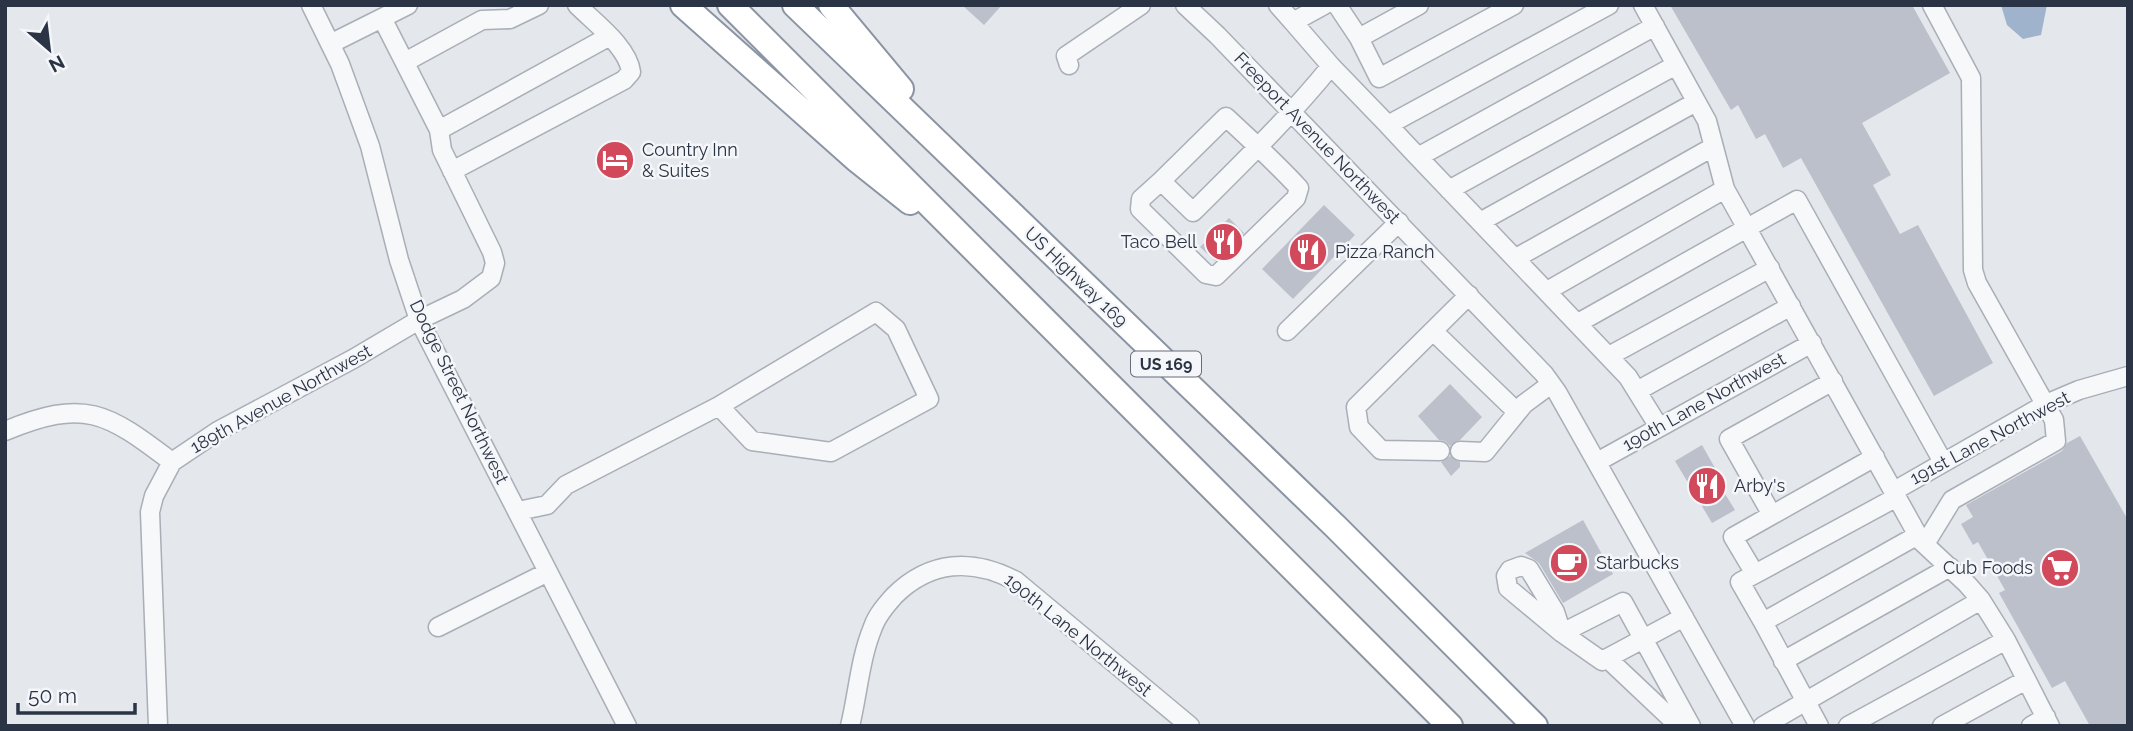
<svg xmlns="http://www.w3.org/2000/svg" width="2133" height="731" viewBox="0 0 2133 731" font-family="Raleway,sans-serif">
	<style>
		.water { fill: #9fb4cc }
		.building { fill: #bbc0ca }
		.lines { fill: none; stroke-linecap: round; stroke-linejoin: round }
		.minor-casing { stroke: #a9aeb7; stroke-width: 21 }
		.highway-casing { stroke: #8b94a3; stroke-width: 28 }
		.minor { stroke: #f7f8fa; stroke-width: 18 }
		.highway { stroke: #fff; stroke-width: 24 }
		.labels { text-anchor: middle; stroke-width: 5; stroke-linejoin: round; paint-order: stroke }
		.shield { fill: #f4f6f9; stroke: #676e7b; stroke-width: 2 }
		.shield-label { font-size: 16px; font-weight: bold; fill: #2b3445 }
		.street-label { font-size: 18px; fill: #2b3445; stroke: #f4f6f9 }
		.poi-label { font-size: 18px; fill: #2b3445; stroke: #f4f6f9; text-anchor: start }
	</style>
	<rect width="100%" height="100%" fill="#e4e7ec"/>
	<path class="water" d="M2001,5h46l-6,30 -18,4 -16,-14z"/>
	<path class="building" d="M962,5h40l-18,20z
		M1670,5h242l38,68 -88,50 29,52 -18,10 27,49 18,-9 75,138 -59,33 -133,-238 -18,10 -18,-34 -9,5 -18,-34 -7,5z
		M1324,205l31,30 -62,64 -31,-30z
		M1229,218l15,15 -29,28 -15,-14z
		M1450,384l32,33 -22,23 -10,6 -5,-5 -6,-1 -21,-24z
		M2080,436l48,84v206h-38l-25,-45 -13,7 -53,-95 6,-3 -27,-48 -5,3 -12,-21 12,-7 -7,-12 96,-54 5,-8z
		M1702,445l22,39 -2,5 13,21 -23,13 -37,-62z
		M1450,456l10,6v5l-9,9 -10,-14z
		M1583,520l30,54 -50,29 -24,-40 -14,-10z"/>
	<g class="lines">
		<g class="minor-casing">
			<path id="minor" d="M311,5l29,59 30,82 29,114 20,60 208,406
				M1185,5l32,30 327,339 13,18 188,334
				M1278,5l15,17
				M1337,5l22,33 60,-33
				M1643,5l64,116 18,68 196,352 46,43 14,16 25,40 44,86
				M382,18l26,-13
				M1359,38l20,40 135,-73
				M405,62l77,-42 28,-1 29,-14
				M1069,65l-3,-9 75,-51
				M1331,66l57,59 221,-120
				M1388,125l30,32 237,-131
				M439,130l169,-93
				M1418,157l210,220 31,50
				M452,171l172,-91 7,-8c-3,-25 -36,-49 -54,-67
				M1161,181l-20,18 -1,10 66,65 10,2 80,-78 3,-10c-23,-25 -48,-48 -73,-71l-65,64 32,31c48,-48 95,-93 138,-146l-38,-44 31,-17
				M1449,190l227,-125
				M1480,222l216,-120
				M1516,258l197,-111
				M1547,291l178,-102
				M1578,323l219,-123 146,262
				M1287,331l112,-109
				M1433,331l84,81
				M1609,356l161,-88
				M1637,391l154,-85
				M5,431c80,-33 101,-19 167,31
				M1440,451l-59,-1 -22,-23 -3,-20 113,-112
				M1460,451l25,1 39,-48 27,-20
				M1597,462l215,-119
				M1894,491l152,-87 33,-14 49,-14
				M518,511l29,-6 19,-20 153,-79 157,-94 20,17 33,70 -98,53 -79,-11 -33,-35
				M1772,515l103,-58
				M1925,544l27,-44 104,-59 -2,-21 -77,-137 -4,-13 -2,-192 -39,-73
				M1755,574l142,-77
				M1763,622l-23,-40 15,-8 -22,-37 39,-22 -43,-76 104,-58
				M438,627l110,-55
				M1562,633l-7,-21 -26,-43 -8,-3 -11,4 -4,6 2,12 54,45 40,28 82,-44
				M1562,633l61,-31 68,124
				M1607,658l72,68
				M1783,661l167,-94
				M158,726l-8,-214 4,-16 18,-34 46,-31 135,-72 66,-39 44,-21 28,-21 4,-15 -3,-11 -50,-102 -3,-20 -57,-112 -52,26
				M850,726c8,-33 10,-68 23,-99 4,-12 13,-22 21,-31 36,-36 79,-38 122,-15l174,145
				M1763,726l218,-126
				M1819,726l-56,-104 155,-87
				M1848,726l158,-86
				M1942,726l84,-46
				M2031,726l15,-9"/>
		</g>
		<g class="highway-casing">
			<path id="highway" d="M683,5l173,154 54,43
				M730,5l720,721
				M795,5l541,522 199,199
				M831,5l70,84"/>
		</g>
		<use href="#minor" class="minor"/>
		<use href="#highway" class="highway"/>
	</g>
	<defs>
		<g id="hotel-disc" transform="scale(2.0125)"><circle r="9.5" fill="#d1495b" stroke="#f4f6f9"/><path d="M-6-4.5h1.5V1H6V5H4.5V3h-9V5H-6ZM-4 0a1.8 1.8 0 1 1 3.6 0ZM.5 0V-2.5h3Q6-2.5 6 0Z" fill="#fff"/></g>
		<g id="restaurant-disc" transform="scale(2.0125)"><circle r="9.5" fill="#d1495b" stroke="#f4f6f9"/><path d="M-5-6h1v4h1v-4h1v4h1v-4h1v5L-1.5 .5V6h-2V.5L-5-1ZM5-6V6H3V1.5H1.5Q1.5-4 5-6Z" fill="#fff"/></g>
		<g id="cafe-disc" transform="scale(2.0125)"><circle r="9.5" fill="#d1495b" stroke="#f4f6f9"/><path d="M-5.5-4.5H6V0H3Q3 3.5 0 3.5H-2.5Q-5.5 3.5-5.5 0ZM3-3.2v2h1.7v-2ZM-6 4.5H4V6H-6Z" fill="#fff"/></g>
		<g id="supermarket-disc" transform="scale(2.0125)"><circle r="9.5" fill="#d1495b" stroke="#f4f6f9"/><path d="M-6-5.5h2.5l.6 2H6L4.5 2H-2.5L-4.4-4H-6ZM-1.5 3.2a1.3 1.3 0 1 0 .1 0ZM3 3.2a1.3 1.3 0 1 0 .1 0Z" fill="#fff"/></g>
	</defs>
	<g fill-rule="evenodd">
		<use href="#hotel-disc" x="615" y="160"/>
		<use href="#restaurant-disc" x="1224" y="242"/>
		<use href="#restaurant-disc" x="1308" y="252"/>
		<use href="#restaurant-disc" x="1707" y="486"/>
		<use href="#cafe-disc" x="1569" y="563"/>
		<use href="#supermarket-disc" x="2060" y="568"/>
	</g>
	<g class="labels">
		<rect class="shield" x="1131" y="351.5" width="70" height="25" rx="5"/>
		<g class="shield-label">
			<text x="1166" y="370">US 169</text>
		</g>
		<g class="street-label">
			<text transform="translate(1317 138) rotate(46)" y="6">Freeport Avenue Northwest</text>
			<text transform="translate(1076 277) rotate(44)" y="6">US Highway 169</text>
			<text transform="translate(459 392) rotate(64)" y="6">Dodge Street Northwest</text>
			<text transform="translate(281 399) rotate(-29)" y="6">189th Avenue Northwest</text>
			<text transform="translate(1704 402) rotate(-29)" y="6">190th Lane Northwest</text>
			<text transform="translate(1990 438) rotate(-28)" y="6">191st Lane Northwest</text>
			<text transform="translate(1078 635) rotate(39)" y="6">190th Lane Northwest</text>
		</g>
		<g class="poi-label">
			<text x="642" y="156">Country Inn<tspan x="642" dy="21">&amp; Suites</tspan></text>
			<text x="1197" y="248" text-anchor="end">Taco Bell</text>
			<text x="1335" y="258">Pizza Ranch</text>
			<text x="1734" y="492">Arby's</text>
			<text x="1596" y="569">Starbucks</text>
			<text x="2033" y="574" text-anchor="end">Cub Foods</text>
		</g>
	</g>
	<rect width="2133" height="731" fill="none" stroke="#2b3445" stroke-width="14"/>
	<g transform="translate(49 49) rotate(152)" stroke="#f4f6f9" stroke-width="5" paint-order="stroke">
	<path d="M0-5L12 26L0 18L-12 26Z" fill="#2b3445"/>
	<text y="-10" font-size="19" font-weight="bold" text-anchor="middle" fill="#2b3445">N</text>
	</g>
	<path d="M18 703v10h117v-10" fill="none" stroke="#2b3445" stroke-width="3.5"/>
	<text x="28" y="703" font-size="21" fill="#2b3445" stroke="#f4f6f9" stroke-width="5" paint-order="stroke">50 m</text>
</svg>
